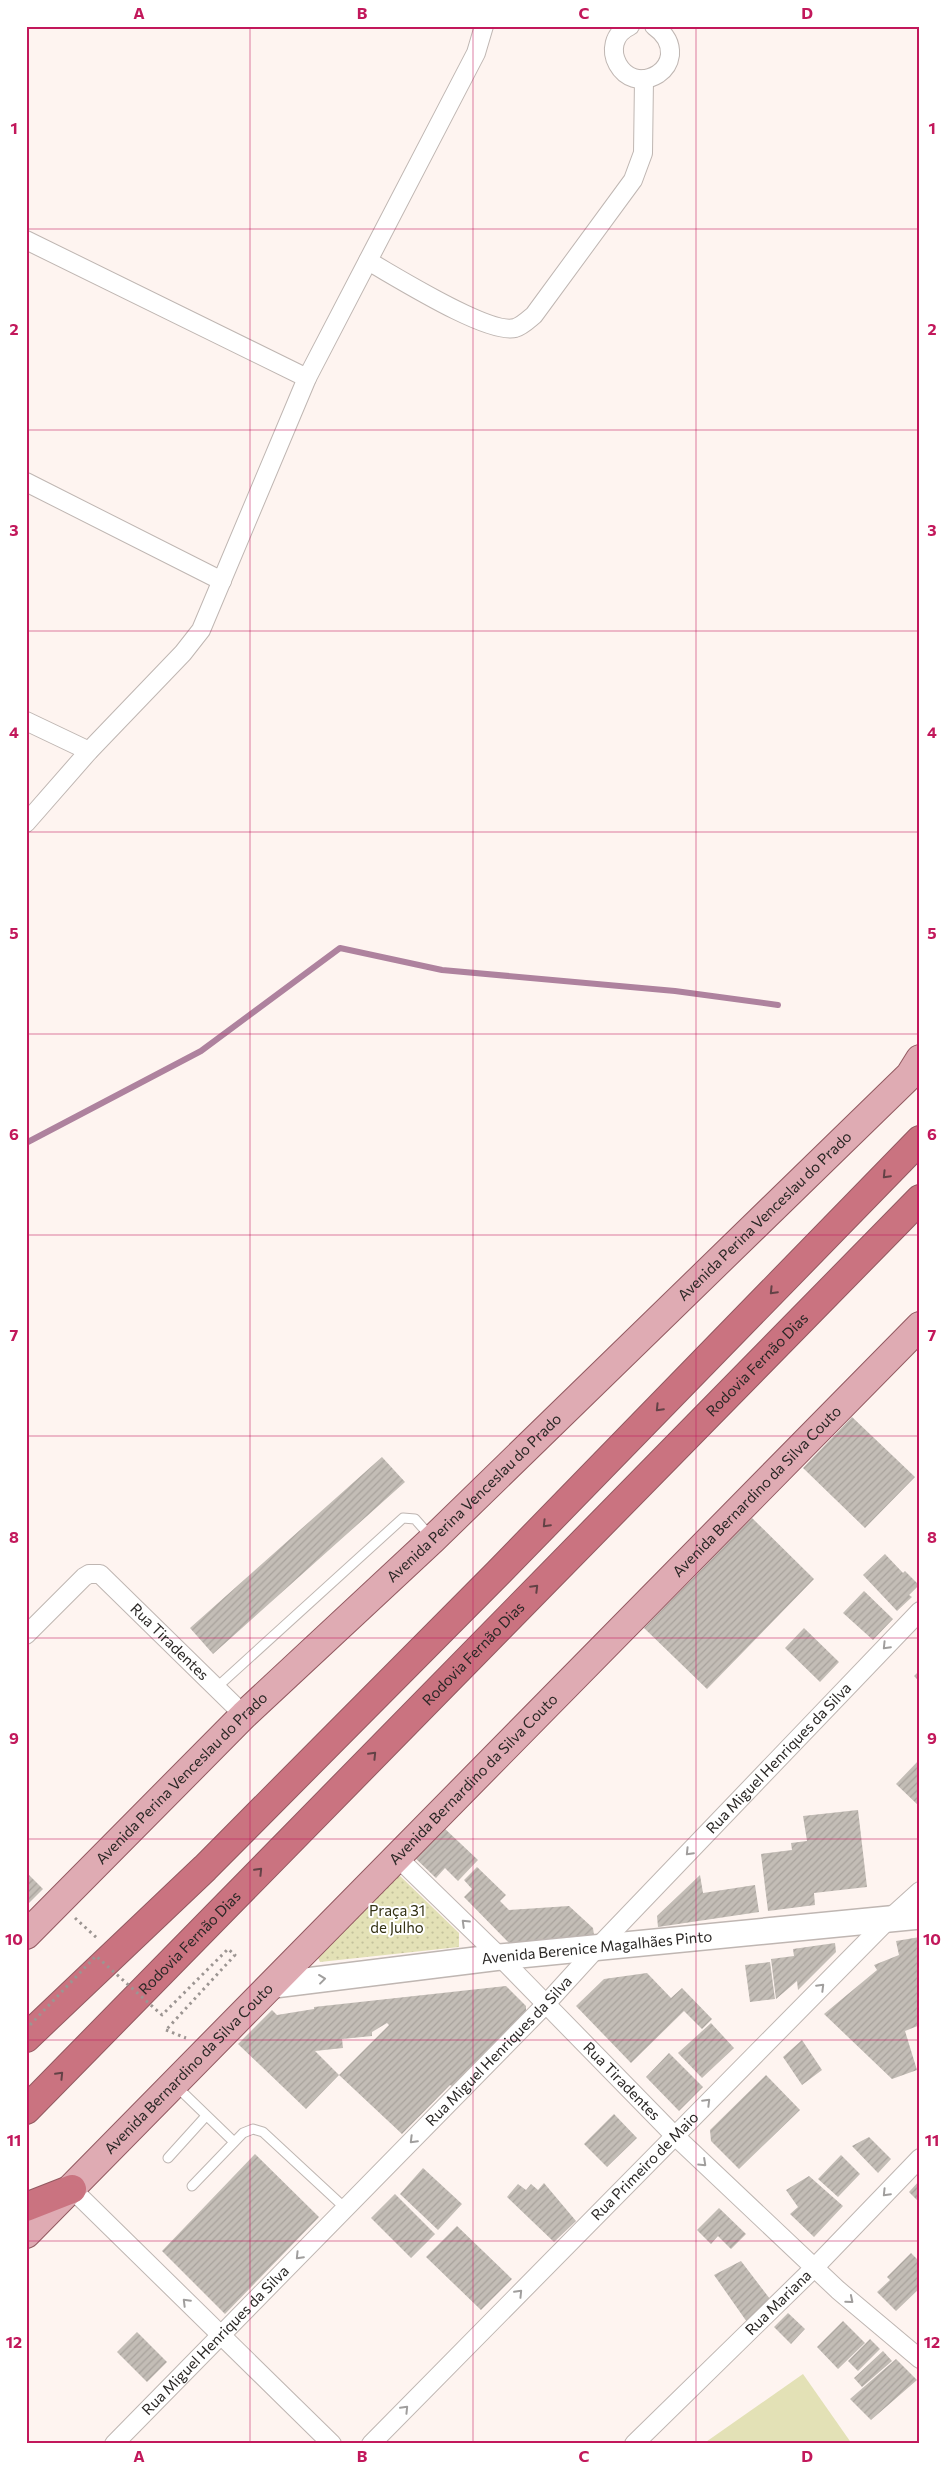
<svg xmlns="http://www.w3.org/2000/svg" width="946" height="2470" viewBox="0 0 946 2470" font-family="Commissioner,sans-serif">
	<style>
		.park { fill: url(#park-dots) }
		.pitch { fill: #e3e1b6 }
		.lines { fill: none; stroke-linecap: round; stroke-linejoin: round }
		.stream { stroke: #ae829e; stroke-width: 6 }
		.building { fill: url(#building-hatch) }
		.lane-casing { stroke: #bfb6b2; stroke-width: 11 }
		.street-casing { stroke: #bfb6b2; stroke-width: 20 }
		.secondary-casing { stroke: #bfb6b2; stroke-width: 28 }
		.primary-casing { stroke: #925960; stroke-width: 30 }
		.highway-casing { stroke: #925960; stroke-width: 30 }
		.path { stroke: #9c9592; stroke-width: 3; stroke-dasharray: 2.5 4; stroke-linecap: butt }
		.lane { stroke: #fff; stroke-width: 9 }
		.street { stroke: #fff; stroke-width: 18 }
		.secondary { stroke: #fff; stroke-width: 25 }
		.primary { stroke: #dfabb3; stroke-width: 28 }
		.highway { stroke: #ca7380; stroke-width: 28 }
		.path-bridge { stroke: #9c9592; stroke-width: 3; stroke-dasharray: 2.5 4; stroke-linecap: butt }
		.oneway { stroke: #634246 }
		.oneway2 { stroke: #a09e9d }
		.grid { fill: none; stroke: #c2185b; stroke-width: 1; stroke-opacity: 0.55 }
		.labels { text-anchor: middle; stroke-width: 4; stroke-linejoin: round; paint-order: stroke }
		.street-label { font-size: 15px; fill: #2b2826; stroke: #fff }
		.park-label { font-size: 15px; fill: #333113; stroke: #fff }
		.neatline { fill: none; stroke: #c2185b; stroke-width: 2 }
		.grid-label { font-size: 16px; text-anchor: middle; font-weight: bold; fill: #c2185b }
	</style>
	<defs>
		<pattern id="park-dots" width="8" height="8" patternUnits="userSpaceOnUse" patternTransform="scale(1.25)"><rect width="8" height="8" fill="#e3e1b6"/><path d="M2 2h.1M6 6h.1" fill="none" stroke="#c3c19c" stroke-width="1.8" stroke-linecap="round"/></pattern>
		<pattern id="building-hatch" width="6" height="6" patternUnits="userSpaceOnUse" patternTransform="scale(1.25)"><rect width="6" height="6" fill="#c3bdb6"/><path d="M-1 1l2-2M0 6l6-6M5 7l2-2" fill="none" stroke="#a8a29c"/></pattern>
	</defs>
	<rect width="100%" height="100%" fill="#fef4f0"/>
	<path class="park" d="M397,1873l62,60v14l-139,15 -5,-11z"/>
	<path class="pitch" d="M803,2374l49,70h-149z"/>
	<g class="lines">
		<path class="stream" d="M26,1143l175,-92 139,-103 102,22 233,21 103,14"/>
	</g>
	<path class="building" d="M852,1417l63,60 -50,51 -62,-60z
		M382,1457l23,25 -192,172 -23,-26z
		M752,1518l62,61 -107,110 -63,-61z
		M885,1554l18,19 2,-2 14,14 -10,10 3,2 -15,14 -34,-36z
		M864,1591l29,28 -20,21 -30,-27z
		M804,1628l35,34 -19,20 -35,-34z
		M920,1670v12l-6,-6z
		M920,1759v48l-24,-23z
		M858,1810l9,77 -53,6 1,12 -47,6 -7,-57 31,-4 -1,-7 16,-2 -4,-25z
		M443,1827l35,33 -20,21 -13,-13 -9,10 -22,-21z
		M477,1867l29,28 -6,6 9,9 60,-4 24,22 1,7 -84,9 -46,-47 8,-8 -8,-9z
		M26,1872l17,17 -17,17z
		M700,1875l3,18 52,-8 4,27 -101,15 -1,-11z
		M920,1937v88l-15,6 12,39 -25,9 -68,-65 53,-44 -3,-5 25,-10 -3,-14z
		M835,1943l1,9 -38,38 -1,-9 -21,18 -5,-40 23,-3 -1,-7z
		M770,1962l5,37 -25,3 -5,-37z
		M647,1973l24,25 11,-10 30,31 -10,10 -18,-18 -53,52 -55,-57 28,-27z
		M506,1986l20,20v10l-72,71 -4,-2 -48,49 -63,-59 50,-50 -2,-2 -15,9v4l-30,3 1,9 -28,3 24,24 -33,34 -68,-65 34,-34 5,5 37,-6v-2z
		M711,2023l23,25 -32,30 -24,-25z
		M802,2040l20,30 -20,15 -19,-28z
		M669,2053l34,34 -24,24 -33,-34z
		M766,2075l34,35 -61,59 -28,-28 -1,-11z
		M614,2114l23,24 -30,29 -23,-23z
		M869,2137l22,22 -13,14 -26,-27z
		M255,2154l64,63 -94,97 -63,-63z
		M841,2155l19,19 -22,23 -20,-18z
		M423,2168l39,36 -24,26 -38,-36z
		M809,2176l34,30 -29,31 -24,-23 8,-7 -12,-17z
		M920,2180v23l-11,-11z
		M544,2183l32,38 -22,21 -47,-45 11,-13 8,6 5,-6 7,6z
		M395,2194l40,40 -24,24 -40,-40z
		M719,2208l27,26 -15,15 -13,-13 -7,8 -14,-14z
		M457,2226l55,53 -31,31 -55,-53z
		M911,2253l9,9v26l-24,23 -19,-19 13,-12 -3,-3z
		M741,2261l29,38 -23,23 -33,-47z
		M788,2313l17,16 -14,15 -17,-17z
		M843,2321l22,22 -27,26 -21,-22z
		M137,2332l30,30 -20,20 -30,-30z
		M870,2339l10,10 -22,22 -10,-10z
		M883,2351l9,10 -30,26 -8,-9z
		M896,2359l21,21 -46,40 -21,-21z"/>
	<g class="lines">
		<g class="lane-casing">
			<path id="lane" d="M216,1688l187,-170 12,1 16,18
				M175,2085l59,57
				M168,2158l38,-42
				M192,2186l51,-53 10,-4 10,3 82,76"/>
		</g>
		<g class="street-casing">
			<g id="street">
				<path d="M630,26c-35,16 -7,70 28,48 6,-4 11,-11 12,-19 1,-12 -6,-22 -16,-29"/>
				<path d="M26,240l281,138"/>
				<path d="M368,261c27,15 120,74 147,67 7,-2 13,-8 19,-13l99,-135 10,-27 1,-74"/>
				<path d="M26,482l196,99"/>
				<path d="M26,721l63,30"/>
				<path d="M26,823l63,-72 94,-98 18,-23 106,-252 169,-325 8,-27"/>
				<path id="s1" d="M26,1635l58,-58 5,-3h11l144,141"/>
				<path id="s2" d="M396,1856l104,101 174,178 164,155 82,69"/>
				<path d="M72,2189l260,255"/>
				<path id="s3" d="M114,2444l431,-439 52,-57 323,-337"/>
				<path id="s4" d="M371,2444l518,-525 31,-28"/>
				<path id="s5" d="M634,2444l180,-176 106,-110"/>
			</g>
		</g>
		<g class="secondary-casing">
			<g id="secondary">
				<path id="s6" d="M274,1985l226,-28 420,-41"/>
			</g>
		</g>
		<g class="primary-casing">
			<g id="primary">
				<path id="s7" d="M26,1935l218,-220 189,-176 477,-464 10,-16"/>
				<path id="s8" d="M26,2234l894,-908"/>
			</g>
		</g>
		<g class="highway-casing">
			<g id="highway">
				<path d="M26,2038l179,-170 293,-295 422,-433"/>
				<path id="s9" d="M26,2110l894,-911"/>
				<path d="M26,2207l46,-18"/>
			</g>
		</g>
		<path class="path" d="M75,1918l23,21
			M166,2030l20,8"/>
		<use href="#lane" class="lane"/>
		<use href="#street" class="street"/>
		<use href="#secondary" class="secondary"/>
		<use href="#primary" class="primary"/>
		<use href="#highway" class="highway"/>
		<path class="path-bridge" d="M26,2022l3,4 67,-70 66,59 66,-66 7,6 -69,75"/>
	</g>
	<defs><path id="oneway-chevron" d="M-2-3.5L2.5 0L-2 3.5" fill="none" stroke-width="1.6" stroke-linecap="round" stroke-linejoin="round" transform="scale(1.25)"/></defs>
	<g class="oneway">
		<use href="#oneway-chevron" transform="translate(886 1175) rotate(134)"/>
		<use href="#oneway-chevron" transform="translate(773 1291) rotate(134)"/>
		<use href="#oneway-chevron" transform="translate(659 1408) rotate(134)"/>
		<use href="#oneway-chevron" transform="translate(546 1524) rotate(134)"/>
		<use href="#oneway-chevron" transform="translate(535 1588) rotate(-45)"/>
		<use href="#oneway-chevron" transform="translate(373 1755) rotate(-46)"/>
		<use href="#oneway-chevron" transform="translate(259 1871) rotate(-46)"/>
		<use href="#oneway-chevron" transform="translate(60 2075) rotate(-46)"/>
	</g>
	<g class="oneway2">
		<use href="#oneway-chevron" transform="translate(886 1646) rotate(134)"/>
		<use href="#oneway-chevron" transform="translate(689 1852) rotate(134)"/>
		<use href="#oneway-chevron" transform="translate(465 1923) rotate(-136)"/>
		<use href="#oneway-chevron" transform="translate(322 1979) rotate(-7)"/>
		<use href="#oneway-chevron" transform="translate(821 1987) rotate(-45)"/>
		<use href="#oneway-chevron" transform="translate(707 2102) rotate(-45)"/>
		<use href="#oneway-chevron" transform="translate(413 2140) rotate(135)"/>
		<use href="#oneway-chevron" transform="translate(703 2163) rotate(43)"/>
		<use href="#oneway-chevron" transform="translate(886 2193) rotate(134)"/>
		<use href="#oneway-chevron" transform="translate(299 2256) rotate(134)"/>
		<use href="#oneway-chevron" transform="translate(519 2293) rotate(-46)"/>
		<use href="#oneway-chevron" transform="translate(850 2300) rotate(40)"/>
		<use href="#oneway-chevron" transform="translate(186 2302) rotate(-135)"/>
		<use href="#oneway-chevron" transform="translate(405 2409) rotate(-46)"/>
	</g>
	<path class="grid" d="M250,26v2418M473,26v2418M696,26v2418M26,229h894M26,430h894M26,631h894M26,832h894M26,1034h894M26,1235h894M26,1436h894M26,1638h894M26,1839h894M26,2040h894M26,2241h894"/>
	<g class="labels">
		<g class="street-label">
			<text dy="5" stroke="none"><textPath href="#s7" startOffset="1031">Avenida Perina Venceslau do Prado</textPath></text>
			<text dy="5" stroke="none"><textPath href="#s9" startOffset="1044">Rodovia Fernão Dias</textPath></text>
			<text dy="5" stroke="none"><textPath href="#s8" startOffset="1042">Avenida Bernardino da Silva Couto</textPath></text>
			<text dy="5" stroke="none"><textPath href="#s7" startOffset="626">Avenida Perina Venceslau do Prado</textPath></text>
			<text dy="5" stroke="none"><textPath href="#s1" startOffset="196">Rua Tiradentes</textPath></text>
			<text dy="5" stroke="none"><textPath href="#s9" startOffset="639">Rodovia Fernão Dias</textPath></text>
			<text dy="5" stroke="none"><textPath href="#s3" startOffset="955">Rua Miguel Henriques da Silva</textPath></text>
			<text dy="5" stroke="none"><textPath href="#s7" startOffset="221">Avenida Perina Venceslau do Prado</textPath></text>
			<text dy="5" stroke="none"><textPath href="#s8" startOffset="638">Avenida Bernardino da Silva Couto</textPath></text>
			<text dy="5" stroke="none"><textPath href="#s9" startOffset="234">Rodovia Fernão Dias</textPath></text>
			<text dy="5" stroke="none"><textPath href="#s6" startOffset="325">Avenida Berenice Magalhães Pinto</textPath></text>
			<text dy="5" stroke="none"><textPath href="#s3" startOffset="550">Rua Miguel Henriques da Silva</textPath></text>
			<text dy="5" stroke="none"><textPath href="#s8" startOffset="232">Avenida Bernardino da Silva Couto</textPath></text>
			<text dy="5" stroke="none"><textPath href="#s2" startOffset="319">Rua Tiradentes</textPath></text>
			<text dy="5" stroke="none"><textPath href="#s4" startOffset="390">Rua Primeiro de Maio</textPath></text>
			<text dy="5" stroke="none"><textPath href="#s5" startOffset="202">Rua Mariana</textPath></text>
			<text dy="5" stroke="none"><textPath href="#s3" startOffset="145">Rua Miguel Henriques da Silva</textPath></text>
		</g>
		<g class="park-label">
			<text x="397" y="1916">Praça 31<tspan x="397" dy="17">de Julho</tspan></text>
		</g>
	</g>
	<rect width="946" height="2470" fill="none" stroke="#ffffff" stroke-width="55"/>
	<rect x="28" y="28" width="890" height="2414" class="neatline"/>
	<g class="grid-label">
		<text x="139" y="19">A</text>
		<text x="362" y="19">B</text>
		<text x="584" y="19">C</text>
		<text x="807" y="19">D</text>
		<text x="14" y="134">1</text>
		<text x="932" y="134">1</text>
		<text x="14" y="335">2</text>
		<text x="932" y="335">2</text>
		<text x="14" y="536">3</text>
		<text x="932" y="536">3</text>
		<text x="14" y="738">4</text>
		<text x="932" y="738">4</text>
		<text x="14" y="939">5</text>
		<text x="932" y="939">5</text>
		<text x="14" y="1140">6</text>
		<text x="932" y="1140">6</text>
		<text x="14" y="1341">7</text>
		<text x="932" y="1341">7</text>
		<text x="14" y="1543">8</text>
		<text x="932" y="1543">8</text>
		<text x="14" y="1744">9</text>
		<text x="932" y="1744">9</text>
		<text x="14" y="1945">10</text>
		<text x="932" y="1945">10</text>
		<text x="14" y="2146">11</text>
		<text x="932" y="2146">11</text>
		<text x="14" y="2348">12</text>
		<text x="932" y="2348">12</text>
		<text x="139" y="2462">A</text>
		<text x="362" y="2462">B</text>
		<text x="584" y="2462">C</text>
		<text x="807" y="2462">D</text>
	</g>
</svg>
